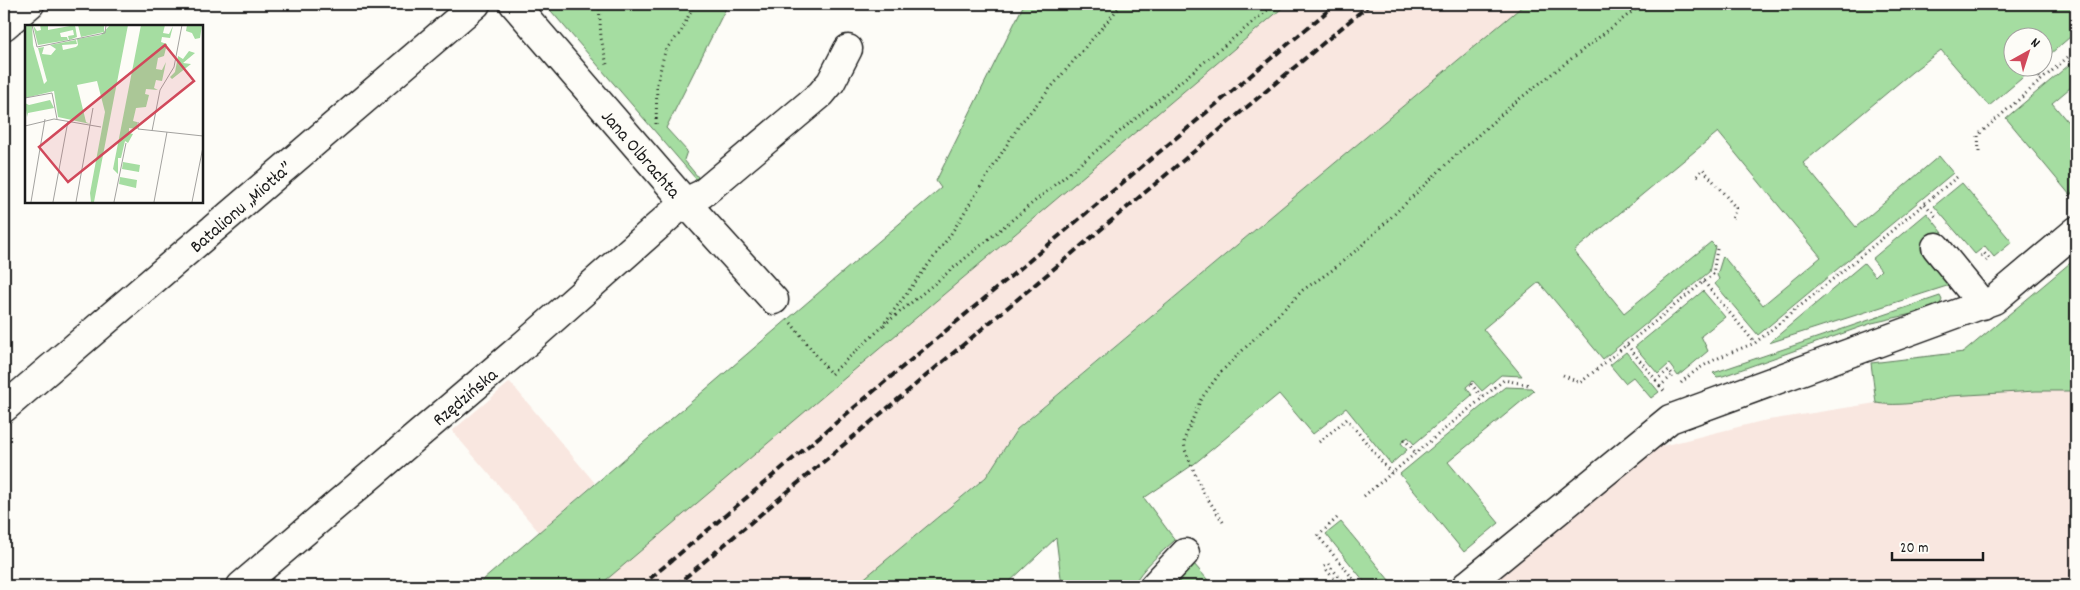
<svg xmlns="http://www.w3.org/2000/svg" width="2080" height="590" viewBox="0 0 2080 590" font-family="Dekko,sans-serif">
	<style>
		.built { fill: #f9e7e0 }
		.green { fill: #a5dda1; stroke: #607c5e }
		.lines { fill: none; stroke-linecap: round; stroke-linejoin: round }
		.minor-casing { stroke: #1c1c1c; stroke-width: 31 }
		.path { stroke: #1c1c1c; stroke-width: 3; stroke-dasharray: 1 4; stroke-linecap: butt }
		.minor { stroke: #fdfcf7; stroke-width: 28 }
		.rail { stroke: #1c1c1c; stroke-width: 4; stroke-dasharray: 8 4; stroke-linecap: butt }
		.labels { text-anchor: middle; stroke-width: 5; stroke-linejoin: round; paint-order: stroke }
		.street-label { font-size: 19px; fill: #1c1c1c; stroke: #fdfcf7 }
		.inset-road { fill: none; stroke: #a3a29f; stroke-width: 1 }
		.view { fill: #d1495b; fill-opacity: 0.15; stroke: #d1495b; stroke-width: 2.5 }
		.inset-edge { fill: none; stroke: #1c1c1c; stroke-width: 2.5 }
	</style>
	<rect width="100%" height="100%" fill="#fdfcf7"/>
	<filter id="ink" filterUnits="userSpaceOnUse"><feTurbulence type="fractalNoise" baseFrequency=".02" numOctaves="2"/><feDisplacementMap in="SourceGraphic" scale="10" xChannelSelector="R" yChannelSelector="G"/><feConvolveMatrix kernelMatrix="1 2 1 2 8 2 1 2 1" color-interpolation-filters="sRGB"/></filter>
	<g filter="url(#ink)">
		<path class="built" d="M1287,4h238l-508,424 -31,48 -131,110h-256z
			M2076,258v328h-587l169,-139 104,-26 114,-18 -5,-40 93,-11z
			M510,382l85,101 -56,49 -87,-101z"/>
		<path class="green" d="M545,4h183l-62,124 21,23 -3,9 14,17 -2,2z
			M1024,4h263l-688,582h-123l465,-398 -5,-7z
			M1525,4h551v28l-33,28 -1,-22h-30v30h22l-45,38 -48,-56 -29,22 -109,91 53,64 83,-71 14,17 -195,162 -43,-51 4,-5 -2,-4 6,-19 40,49 58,-48 -103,-125 -144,119 50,62 87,-71 4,4 -6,26 -106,87 -64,-77 -56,47 39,47 -21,-1 -19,16 -9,-10 -7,6 6,8 -58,49 -6,-7 -7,6 6,7 -16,14 -45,-56 -33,26 -34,-40 -85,70 -50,34 31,42c-15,14 -33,28 -42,46h-71l-6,-48 -51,48h-150l131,-109 31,-48z
			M2076,59v24l-24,20 24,29v58l-6,5 -64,-77z
			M1962,183l50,59 -18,15 -9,-11 -10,8 -41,-48z
			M1927,213l20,25 -21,18 24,29 -181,58 95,-80 11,13 6,-6 -9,-11z
			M2076,258v133h-40l-86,5c-20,6 -54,11 -74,7l-5,-40 93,-11z
			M1703,291l22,26 -24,19 7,15 -30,25 -9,-12 -11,10 -23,-27z
			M1940,296l2,4 -4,8 -66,15 -149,53 -6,1 -4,-4z
			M1626,352l33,40 -8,6 -18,-21 -8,6 -15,-18z
			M1505,387l26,1 3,3 -86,71 51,61 -35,29 -64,-78z
			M1341,522l53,64h-26l-42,-52z
			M1194,564l19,22h-43z"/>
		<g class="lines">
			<g class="minor-casing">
				<path id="minor" d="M514,4l171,198 89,98
					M4,26l26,-22
					M1936,247l47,58
					M4,408l472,-404
					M241,586l285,-243 159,-141 17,-8 119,-100 10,-12 17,-33
					M1154,586l31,-33
					M1466,586l204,-167 324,-119 82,-69"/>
			</g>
			<path class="path" d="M599,4l2,34 6,27
				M2033,69l8,10
				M656,124l1,-40 6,-25 3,-10 15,-17 13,-28
				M1979,152l-1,-17 98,-85
				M1697,176l6,-7 33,39 -4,11
				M1925,204l12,14
				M1981,256l3,-3 5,5 -3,3
				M1704,282l51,61
				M791,323l40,51 49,-45 69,-92 71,-113 102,-120
				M884,325l391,-321
				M1627,345l29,35 13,-10 4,5 -13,11 4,5
				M1563,375l17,8 133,-109 4,-25
				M1681,383c20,-20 48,-30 74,-40l202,-166
				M1471,384l12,14
				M1404,439l12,14
				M1319,442l28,-23 44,54
				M1364,496l140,-116 25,5
				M1337,518l-19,18 41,50
				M1223,522l-21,-32 -17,-40 -1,-10 17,-41 19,-26 83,-83 28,-19 28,-23 99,-95 55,-49 129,-100
				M1340,586l-16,-19 4,-3 19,22"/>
			<use href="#minor" class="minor"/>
			<path class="rail" d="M641,586l695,-582
				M675,586l695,-582"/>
		</g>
	</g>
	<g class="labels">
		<g class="street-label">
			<text transform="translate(642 153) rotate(49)" y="7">Jana Olbrachta</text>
			<text transform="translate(240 206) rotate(-41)" y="7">Batalionu „Miotła”</text>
			<text transform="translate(464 396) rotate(-40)" y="7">Rzędzińska</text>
		</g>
	</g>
	<g transform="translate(25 25)">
		<rect width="178" height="178" fill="#fdfcf7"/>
		<path d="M0,0h7l1,20 11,39 3,-3 -9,-33 6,-1 -2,7 9,1 5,-6 -6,-4 26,-5 1,4 -15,1 1,5 13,-3 2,-2 -1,-6 24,-4 9,-10h18l-34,177h-3l-1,-9 15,-81 -8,-31 -20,4 9,37 4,2 -32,-7 -4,-26 -29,7zM8,0l4,6 4,-1 -1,-5h8v5l27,-5 2,12 -8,3 -1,-4 6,-1 -1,-5 -13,3 1,4h6l1,3 -30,5zM53,0h26v7l-23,5zM116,0h24l-2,8 6,1 4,-8 -3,12 -8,-1 -1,5 6,2 -3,12 -6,2 -2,11 6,1 4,-8 -4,19 -6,-1 -2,8 4,2 -12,-1 -1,5 4,1 -3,12 -10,1 -3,13 4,1v7l-8,-1v5l4,1 -5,9 -3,-2 -4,17h-3v16l-5,-5zM162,0h15l-2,13 -5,1 -3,-6 -6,-2zM164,26l6,2 -12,10 8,1 -19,15 -2,-2 5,-5 3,-16 5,3zM25,75l4,8 -26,5 -1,4 -2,-14 4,2zM98,137l17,3 -1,7 -17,-3zM95,152l17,3 -1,8 -17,-4z" fill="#a5dda1"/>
		<path class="inset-road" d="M7,0l5,22 68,-14 1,-8M0,73l27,-5 5,26M113,97v7l65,7M0,101l29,-7 47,8M127,106l8,-41 14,-23 8,-42M6,177l14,-83M28,177l15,-81M51,177l17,-94M89,177l12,-59M129,177l13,-70M167,177l11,-55"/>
		<path class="view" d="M140,20l29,36 -126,101 -29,-35z"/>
		<rect width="178" height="178" class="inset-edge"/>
	</g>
	<rect width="2080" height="590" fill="none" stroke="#fdfcf7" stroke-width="20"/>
	<rect x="10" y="10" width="2060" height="570" fill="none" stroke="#1c1c1c" stroke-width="2" filter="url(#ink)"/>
	<g transform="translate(2028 52) rotate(39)"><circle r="24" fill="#fdfcf7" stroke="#a3a29f"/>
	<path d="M0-4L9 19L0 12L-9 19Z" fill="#d1495b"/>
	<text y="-8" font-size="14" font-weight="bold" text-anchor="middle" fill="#1c1c1c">N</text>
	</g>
	<path d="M1892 552v8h91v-8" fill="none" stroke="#1c1c1c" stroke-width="2.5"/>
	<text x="1900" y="552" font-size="15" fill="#1c1c1c" stroke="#fdfcf7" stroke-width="4" paint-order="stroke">20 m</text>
</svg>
